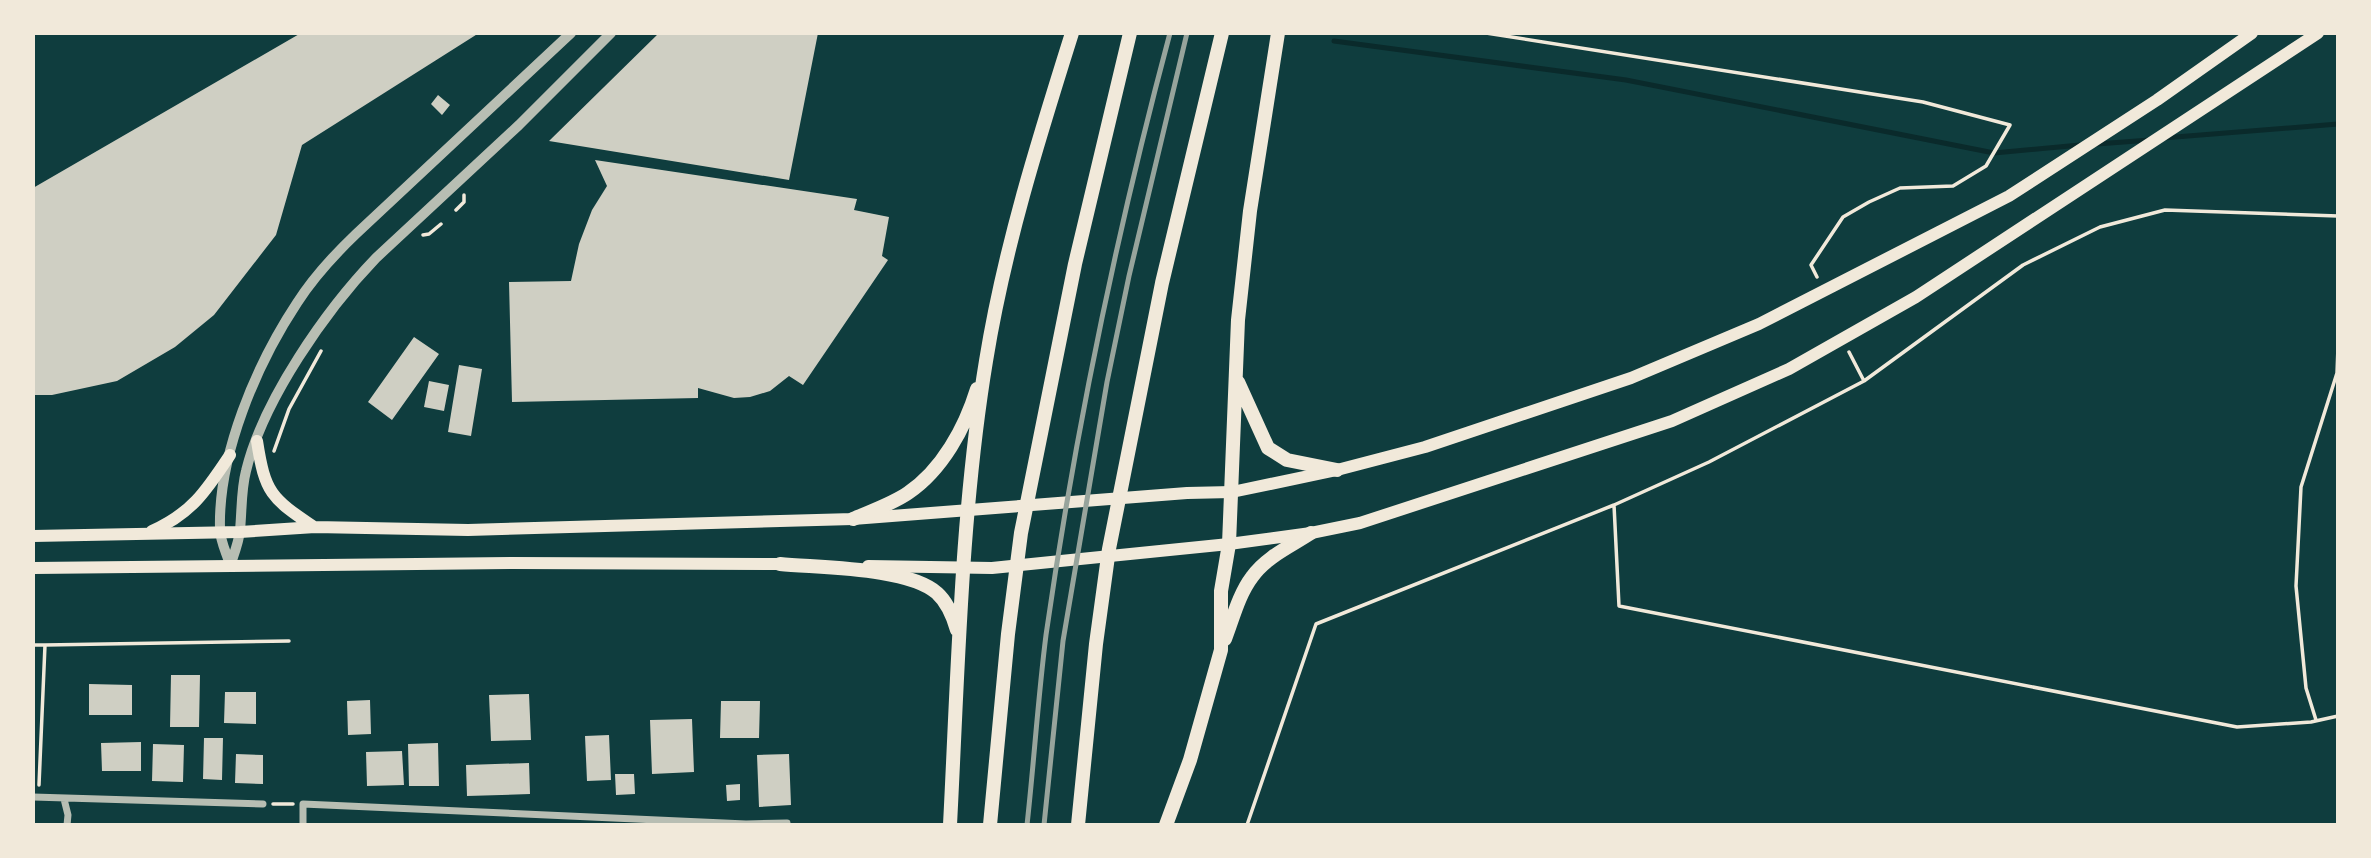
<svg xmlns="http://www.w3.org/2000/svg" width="2371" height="858" viewBox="0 0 2371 858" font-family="'Noto Serif',serif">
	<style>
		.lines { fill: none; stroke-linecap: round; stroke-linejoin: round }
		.stream { stroke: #0a2a2b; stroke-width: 5 }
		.building { fill: #cfcfc3 }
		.path { stroke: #f1e9da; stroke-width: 3.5 }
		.minor { stroke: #b8beb3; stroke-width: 7 }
		.tertiary { stroke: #b8beb3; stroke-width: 10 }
		.trunk { stroke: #f1e9da; stroke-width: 12 }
		.motorway { stroke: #f1e9da; stroke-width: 14 }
		.rail { stroke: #97a49c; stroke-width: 5 }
	</style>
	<rect width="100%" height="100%" fill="#0f3d3e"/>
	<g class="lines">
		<path class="stream" d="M1334,41l292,39 368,73 86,-8
			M2163,138l175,-14
			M2097,144l53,-4"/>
	</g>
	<path class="building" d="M301,33h178l-177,112 -26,90 -62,80 -39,32 -58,34 -65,14h-19v-207z
		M659,33h159l-29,147 -240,-39z
		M438,95l12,10 -8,10 -11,-11z
		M595,160l262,39 -3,11 35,7 -7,39 6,4 -85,125 -14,-9 -19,15 -20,6 -16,1 -36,-10v10l-186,4 -3,-120 62,-1 8,-37 13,-34 15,-24z
		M414,337l25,17 -47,66 -24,-18z
		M459,365l23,4 -11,67 -23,-4z
		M429,381l20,4 -5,26 -20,-4z
		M171,675h29l-1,52h-29z
		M89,684l43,1v30h-43z
		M225,692h31v32l-32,-1z
		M529,694l2,46 -40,1 -2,-46z
		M370,700l1,34 -23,1 -1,-34z
		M721,701h39l-1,37h-39z
		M692,719l2,53 -42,2 -2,-54z
		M609,735l2,45 -24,1 -2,-45z
		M204,738h19l-1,42 -19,-1z
		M141,742v29h-39l-1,-28z
		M438,743l1,43h-30l-1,-42z
		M153,744l31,1 -1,37 -31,-1z
		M402,751l2,34 -37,1 -1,-34z
		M236,754l27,1v29l-28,-1z
		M789,754l2,51 -32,2 -2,-52z
		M529,763l1,31 -63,2 -1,-31z
		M615,774h19l1,20 -19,1z
		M740,784v16l-13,1 -1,-16z"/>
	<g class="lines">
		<path class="path" d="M1486,33l437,69 87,23 -24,41 -33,20 -53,2 -31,14 -26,15 -32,48 6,12
			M456,210l8,-8v-7
			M423,235l6,-1 12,-10
			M1849,352l15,29
			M274,451l15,-42 32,-58
			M1614,505l5,101 618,121 74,-5 27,-6
			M33,645h12l-6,140
			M45,645l244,-4
			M2316,720l-10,-32 -10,-102 5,-99 36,-114 1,-26
			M273,804h20
			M1247,825l69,-201 298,-119 95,-43 155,-81 159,-116 77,-38 65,-17 173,6"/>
		<path class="minor" d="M33,797l230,7
			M64,799l4,16 -1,10
			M303,825v-21l443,20 41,-1"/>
		<path class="tertiary" d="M230,565c-3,-11 -10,-24 -10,-36 -2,-74 36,-164 77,-226 16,-25 37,-48 59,-69l215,-201
			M230,566c4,-12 9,-24 10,-36 2,-20 1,-40 6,-59 17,-71 80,-161 130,-213l143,-133 92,-92"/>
		<path class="trunk" d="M257,441c8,52 14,57 57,86
			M152,531c40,-18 54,-40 78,-76
			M33,536l207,-4 75,-5 153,3 385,-11 334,-26 45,-1 105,-22 88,-23 206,-69 128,-54 250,-128 148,-96 95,-67
			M868,566l124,2 237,-24 82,-11 49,-10 312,-102 117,-52 127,-72 402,-264
			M33,568l480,-5 277,1"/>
		<path class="motorway" d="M1238,382l30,66 19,12 50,10
			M853,519c18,-8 39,-15 55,-26 34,-23 57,-65 69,-104
			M780,564c40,4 127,3 157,29 11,10 16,23 20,37
			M1225,639c8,-21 14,-45 27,-62 14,-20 39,-31 59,-44
			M950,825c8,-153 11,-313 36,-464 18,-112 52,-220 86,-328
			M990,825l18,-191 13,-101 54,-269 55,-231
			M1078,825l18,-181 13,-95 53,-266 60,-250
			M1166,825l24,-65 31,-110v-59l8,-47 9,-224 12,-109 28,-178"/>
		<path class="rail" d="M1027,825c7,-63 11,-127 19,-190 29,-202 71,-404 124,-602
			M1044,825l19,-184 44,-259 22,-106 58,-243"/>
	</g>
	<rect width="2371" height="858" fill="none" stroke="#f1e9da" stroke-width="70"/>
</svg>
